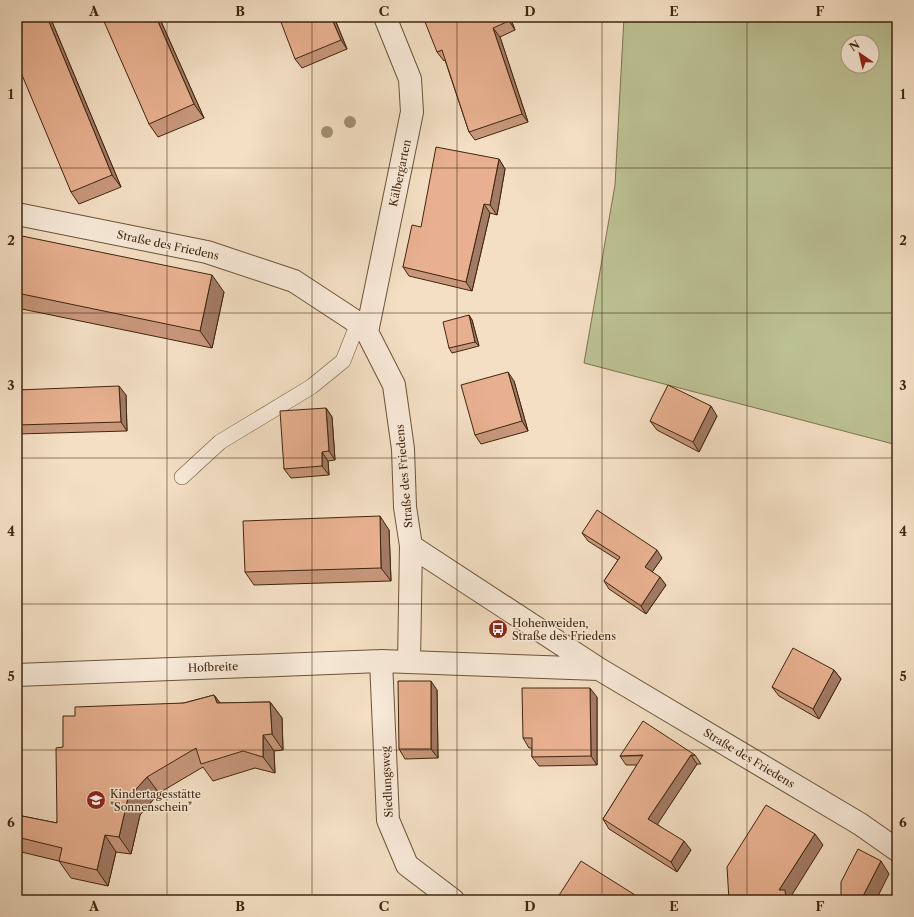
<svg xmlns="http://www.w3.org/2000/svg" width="914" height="917" viewBox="0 0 914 917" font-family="'Libre Caslon Text',serif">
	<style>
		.green { fill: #bcc194; stroke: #7e7450; fill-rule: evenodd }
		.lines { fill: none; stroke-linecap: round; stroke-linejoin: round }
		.lane-casing { stroke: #6c543a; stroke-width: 16 }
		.street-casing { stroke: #6c543a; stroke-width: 24 }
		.lane { stroke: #f8ead9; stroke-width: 15 }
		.street { stroke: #f8ead9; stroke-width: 22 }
		.tree { fill: #a28f72 }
		.wall { fill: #c8977c; stroke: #3f260c }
		.shaded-wall { fill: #a27b65; stroke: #3f260c }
		.building { fill: #e8b090; stroke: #3f260c }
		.grid { fill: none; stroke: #3f260c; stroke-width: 1; stroke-opacity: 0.55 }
		.labels { text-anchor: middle; stroke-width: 3; stroke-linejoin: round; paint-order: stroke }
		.street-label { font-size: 11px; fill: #3f260c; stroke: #f8ead9 }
		.poi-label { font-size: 11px; fill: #3f260c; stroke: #f8ead9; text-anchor: start }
		.neatline { fill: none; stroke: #3f260c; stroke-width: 1.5 }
		.grid-label { font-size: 13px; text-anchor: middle; font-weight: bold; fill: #3f260c }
	</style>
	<rect width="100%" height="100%" fill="#f4dfc4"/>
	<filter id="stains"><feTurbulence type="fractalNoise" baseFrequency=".005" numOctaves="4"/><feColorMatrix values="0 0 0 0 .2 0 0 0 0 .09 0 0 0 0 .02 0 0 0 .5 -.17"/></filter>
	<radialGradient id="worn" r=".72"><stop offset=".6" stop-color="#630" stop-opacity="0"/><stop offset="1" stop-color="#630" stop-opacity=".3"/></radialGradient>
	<path class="green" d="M624,17h273v428l-313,-82 31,-178zM848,42h24v24h-24z"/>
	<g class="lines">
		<g class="lane-casing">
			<path id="lane" d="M182,477l38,-35 91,-55 32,-26 15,-38"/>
		</g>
		<g class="street-casing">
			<path id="street" d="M17,214l190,38 87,29 64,42 9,9 27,53 9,64 2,58 6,39 188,123 261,155 37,26
				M367,332l45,-220 -2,-33 -25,-62
				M381,661l7,159 19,45 46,35
				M409,662l2,-116
				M17,675l364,-14 218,8"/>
		</g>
		<use href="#lane" class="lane"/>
		<use href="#street" class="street"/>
	</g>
	<g class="tree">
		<circle cx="350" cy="122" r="6"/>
		<circle cx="327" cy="132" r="6"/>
	</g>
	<path class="wall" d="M17,17h33l71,170 -42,17 -8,-12z
		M159,17l45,101 -46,19 -9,-13z
		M334,17l13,32 -45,19 -7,-9z
		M510,17l5,13 -15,7 28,85 -53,18 -6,-8 -24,-72 -1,1 -7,-9z
		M499,159l6,10 -8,46 -7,-2 -18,78 -63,-15 -6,-9 18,-40z
		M17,235l207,57 -12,56 -195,-40z
		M469,315l3,5 7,26 -27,7 -3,-5z
		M514,381l14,50 -47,13 -6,-9z
		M17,390l109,5 1,36 -110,3z
		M326,408l6,9 3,43 -7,1 1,14 -38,3 -7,-9z
		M717,416l-18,36 -42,-22 -7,-9z
		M389,530l2,51 -137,4 -9,-13z
		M582,533l80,25 -10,14 14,13 -20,29 -37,-25 -5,-8 14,-21 -30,-19z
		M834,670l7,9 -22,40 -40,-23 -7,-9z
		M437,690l1,68 -33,1 -6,-10z
		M214,695l6,8 50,-1 12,16 1,32 -9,1 1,22 -20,-5 -42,13 -10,-14 -44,26 -19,22 -9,39 -15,-2 -8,34 -37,-8 -12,-17 -42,-10v-36l40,8 6,-76 12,-31 109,-13z
		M597,697v68l-58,1 -7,-9v-9h-3l-6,-10z
		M695,755l6,9h-4l-40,60 34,26 -14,22 -68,-43 -6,-10 34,-54h-11l-6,-9z"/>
	<path class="shaded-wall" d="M47,17h3l71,170 -9,-12z
		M156,17h3l45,101 -10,-14z
		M331,17h3l13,32 -6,-9z
		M507,17h3l5,13 -6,-9z
		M493,28l7,9 28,85 -6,-8z
		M499,159l6,10 -8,46 -7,-10z
		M484,204l6,9 -18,78 -6,-9z
		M212,275l12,17 -12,56 -12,-17z
		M469,315l3,5 7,26 -4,-4z
		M508,372l6,9 14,50 -6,-10z
		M119,386l7,9 1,36 -6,-9z
		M711,406l6,10 -18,36 -6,-10z
		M326,408l6,9 3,43 -6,-9z
		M322,452l6,9 1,14 -7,-9z
		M380,516l9,14 2,51 -10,-13z
		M657,550l5,8 -12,17 -5,-8z
		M660,577l6,8 -20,29 -5,-8z
		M834,670l7,9 -22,40 -6,-10z
		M431,681l6,9 1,68 -7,-9z
		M590,688l7,9v68l-6,-9z
		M214,695l12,16 -9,-8z
		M270,702l12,16 1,32 -11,-16z
		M263,735l11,16 1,22 -12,-16z
		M691,755l6,9 -42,64 -7,-9z
		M147,777l12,16 -19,22 -9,39 -12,-17 9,-39z
		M815,834l8,11 -33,53 2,2h-6l-7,-10z
		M105,835l11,17 -8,34 -11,-16z
		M684,841l7,9 -14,22 -6,-10z
		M881,861l8,13 -13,26h-15z"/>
	<path class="building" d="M17,17h30l65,158 -41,17 -54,-129z
		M102,17h54l38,87 -45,20z
		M279,17h52l10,23 -46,19z
		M423,17h84l2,4 -16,7 29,86 -53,18 -27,-82 -5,2z
		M436,147l63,12 -9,46 -6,-1 -18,78 -63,-15 9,-42 9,2z
		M17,235l195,40 -12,56 -183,-38z
		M469,315l6,27 -26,6 -6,-26z
		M508,372l14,49 -47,14 -14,-50z
		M668,385l43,21 -18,36 -43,-21z
		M119,386l2,36 -104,3v-35z
		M326,408l3,43 -7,1v14l-38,3 -4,-58z
		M597,510l60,40 -12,17 15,10 -19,29 -37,-25 16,-24 -38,-24z
		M380,516l1,52 -136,4 -2,-51z
		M793,648l41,22 -21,39 -41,-22z
		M398,681h33v68h-32z
		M522,688h68l1,68 -59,1v-19h-9z
		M214,695l3,8 53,-1 2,32 -9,1v22l-20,-6 -42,13 -5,-16 -49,29 -19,21 -9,39 -14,-2 -8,35 -38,-9 3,-13 -45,-11v-22l40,8 -1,-75 7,-1v-31h12v-9l109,-4z
		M643,721l52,34h-4l-43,64 36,22 -13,21 -68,-43 40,-64 -23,1z
		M766,805l49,29 -36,56h6l1,10h-57l-2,-33z
		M858,849l23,12 -20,39h-20v-18z
		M581,861l62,39h-87z"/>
	<path class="grid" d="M167,17v883M312,17v883M457,17v883M602,17v883M747,17v883M17,168h880M17,313h880M17,458h880M17,604h880M17,750h880"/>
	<defs>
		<g id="bus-disc" transform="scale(1)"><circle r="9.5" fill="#8f2418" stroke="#f8ead9"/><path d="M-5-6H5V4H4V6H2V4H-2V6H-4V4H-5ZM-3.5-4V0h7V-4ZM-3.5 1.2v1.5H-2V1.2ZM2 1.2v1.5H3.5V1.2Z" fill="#fff"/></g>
		<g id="school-disc" transform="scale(1)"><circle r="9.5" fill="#8f2418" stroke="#f8ead9"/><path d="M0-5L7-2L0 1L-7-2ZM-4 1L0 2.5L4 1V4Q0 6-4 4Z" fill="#fff"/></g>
	</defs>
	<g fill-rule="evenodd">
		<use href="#bus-disc" x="498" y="629"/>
		<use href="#school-disc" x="96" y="800"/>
	</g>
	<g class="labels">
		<g class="street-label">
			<text transform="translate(400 173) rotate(-78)" y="4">Kälbergarten</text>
			<text transform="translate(168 245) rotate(12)" y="4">Straße des Friedens</text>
			<text transform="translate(404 476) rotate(-95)" y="4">Straße des Friedens</text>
			<text transform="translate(213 667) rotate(-2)" y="4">Hofbreite</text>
			<text transform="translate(749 758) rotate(31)" y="4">Straße des Friedens</text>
			<text transform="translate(387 782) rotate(-93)" y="4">Siedlungsweg</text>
		</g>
		<g class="poi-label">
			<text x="512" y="627">Hohenweiden,<tspan x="512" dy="13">Straße des Friedens</tspan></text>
			<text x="110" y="798">Kindertagesstätte<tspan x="110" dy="13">"Sonnenschein"</tspan></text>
		</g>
	</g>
	<rect width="914" height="917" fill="none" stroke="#f4dfc4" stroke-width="44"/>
	<g transform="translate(860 54) rotate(326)"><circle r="19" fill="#f8ead9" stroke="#ae9c87"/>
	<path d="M0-3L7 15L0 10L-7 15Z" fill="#8f2418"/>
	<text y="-6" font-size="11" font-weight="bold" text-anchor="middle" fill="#3f260c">N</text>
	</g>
	<rect x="22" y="22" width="870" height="873" class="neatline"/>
	<g class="grid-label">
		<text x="94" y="16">A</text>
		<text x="240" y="16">B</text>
		<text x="384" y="16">C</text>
		<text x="530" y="16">D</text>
		<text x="674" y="16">E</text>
		<text x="820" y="16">F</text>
		<text x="11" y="99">1</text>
		<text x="903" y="99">1</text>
		<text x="11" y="245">2</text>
		<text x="903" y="245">2</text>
		<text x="11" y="390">3</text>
		<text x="903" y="390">3</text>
		<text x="11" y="536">4</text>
		<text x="903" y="536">4</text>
		<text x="11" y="681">5</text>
		<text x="903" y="681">5</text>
		<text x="11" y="827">6</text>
		<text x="903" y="827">6</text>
		<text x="94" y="911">A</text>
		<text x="240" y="911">B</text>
		<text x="384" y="911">C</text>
		<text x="530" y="911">D</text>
		<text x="674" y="911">E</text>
		<text x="820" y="911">F</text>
	</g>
	<rect width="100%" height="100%" filter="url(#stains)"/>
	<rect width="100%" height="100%" fill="url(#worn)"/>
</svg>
